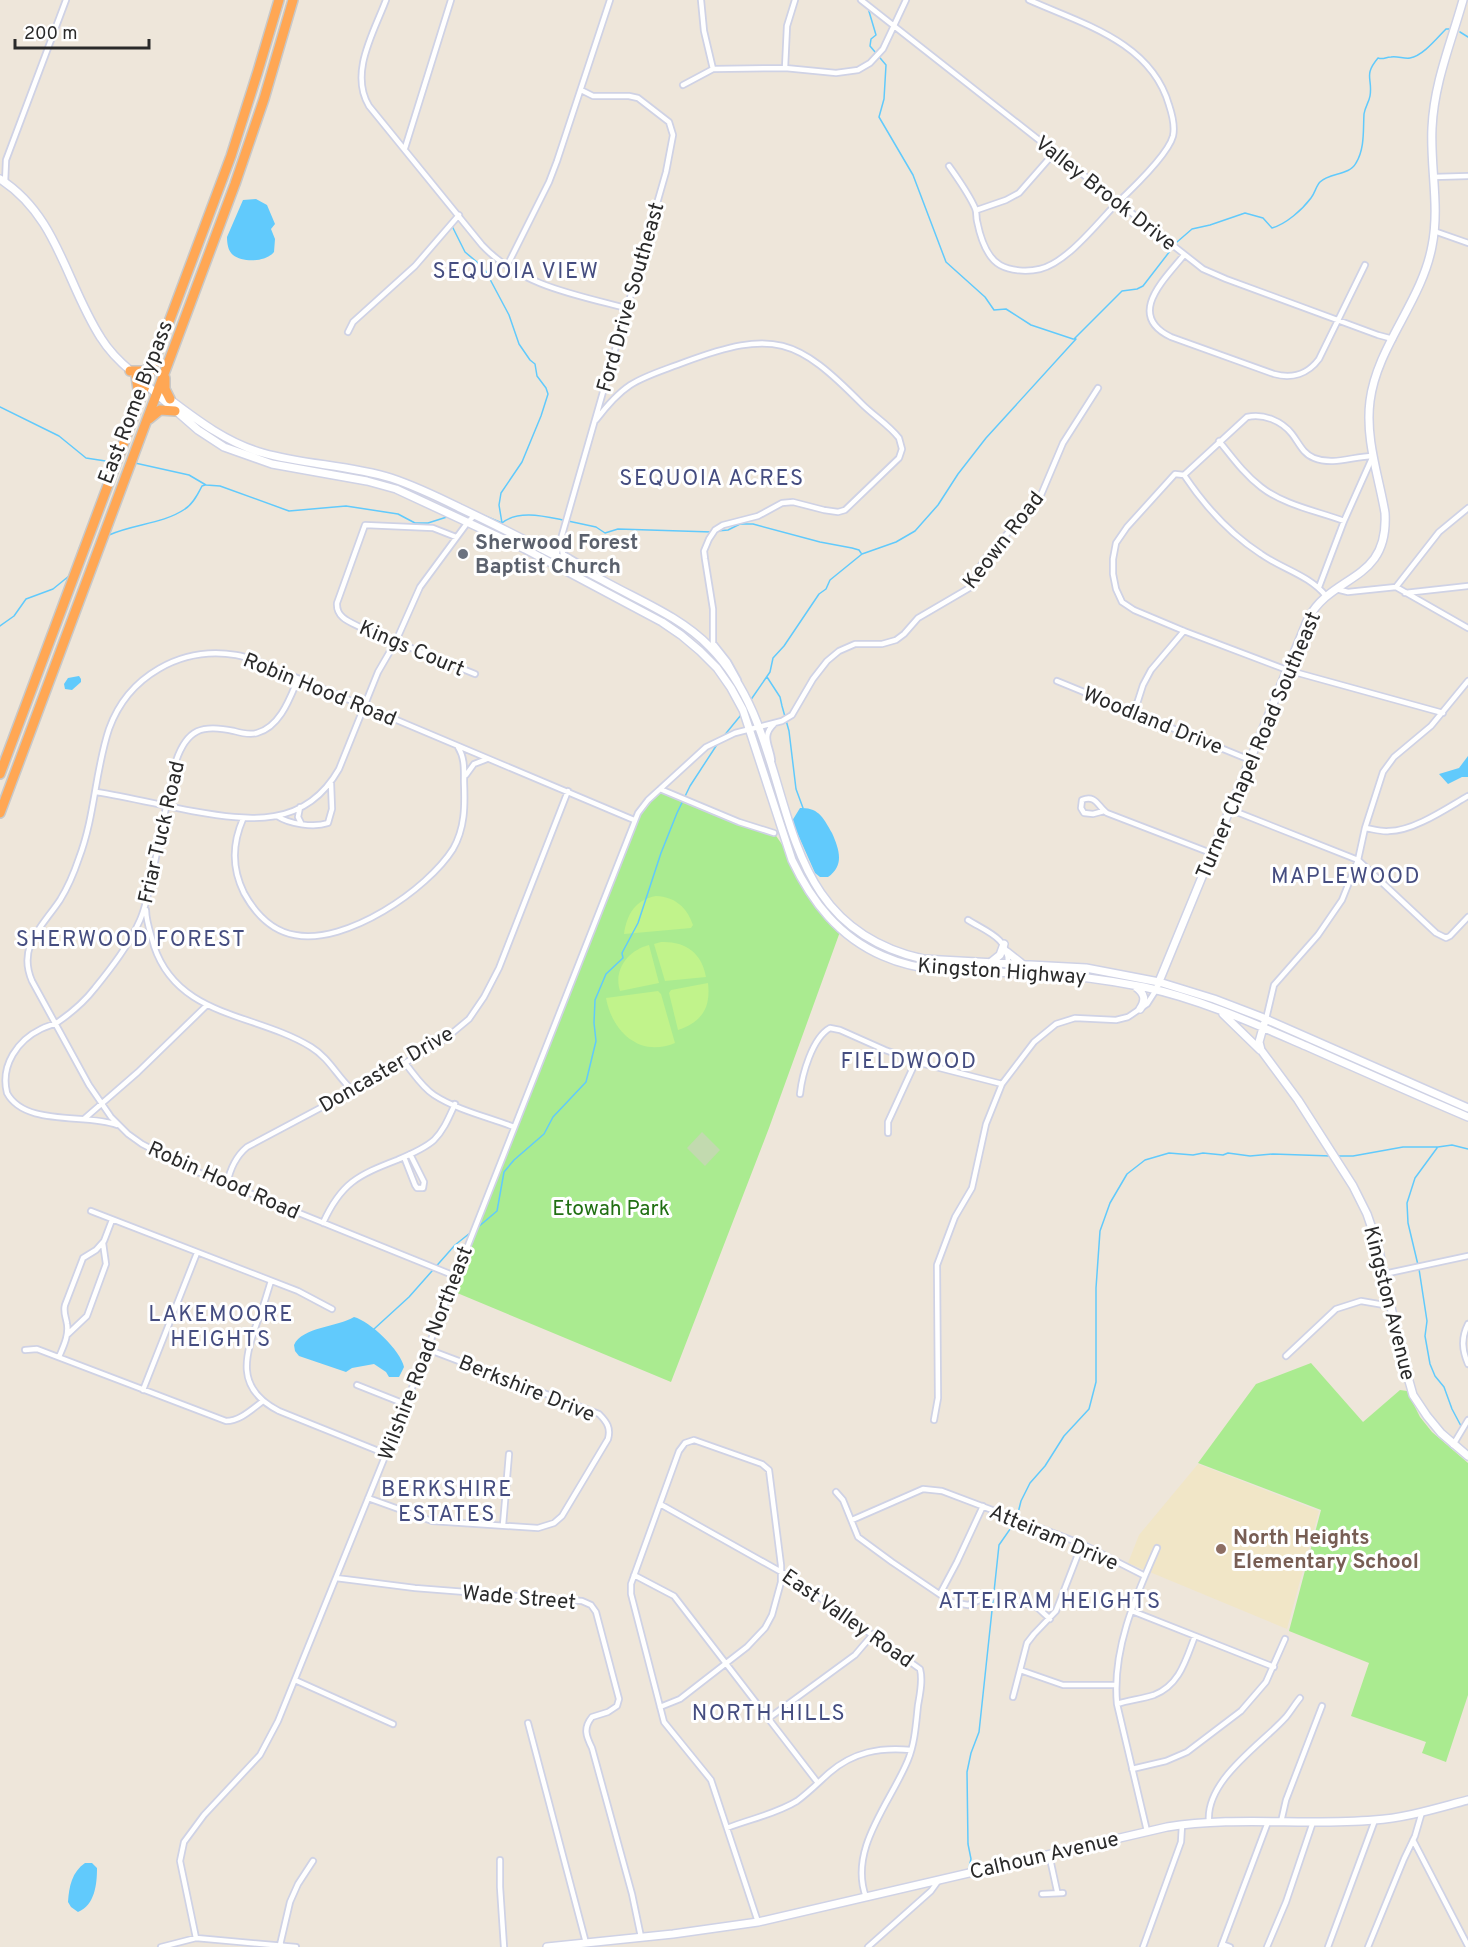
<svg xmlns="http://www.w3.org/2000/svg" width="1468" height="1947" viewBox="0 0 1468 1947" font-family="Overpass,sans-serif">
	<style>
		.education { fill: #f1e6c7 }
		.green { fill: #aaeb90 }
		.cemetery { fill: #c2daaf }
		.pitch { fill: #c1f38b }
		.water { fill: #61cafc }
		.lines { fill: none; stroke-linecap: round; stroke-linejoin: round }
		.stream { stroke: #61cafc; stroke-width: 1.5 }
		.street-casing { stroke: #cfd2e5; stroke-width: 8 }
		.secondary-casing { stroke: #cfd2e5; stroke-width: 10 }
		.highway-casing { stroke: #c8c8c8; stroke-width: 12 }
		.street { stroke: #fff; stroke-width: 4.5 }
		.secondary { stroke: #fff; stroke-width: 7 }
		.highway { stroke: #ffa754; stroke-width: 9 }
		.worship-dot { fill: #6b7280; stroke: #fff; stroke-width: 2 }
		.education-dot { fill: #8d6e63; stroke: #fff; stroke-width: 2 }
		.labels { text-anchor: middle; stroke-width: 6; stroke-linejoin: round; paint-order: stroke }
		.street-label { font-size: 21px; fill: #2a2a2a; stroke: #fff }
		.worship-label { font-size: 21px; font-weight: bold; fill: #5b616d; stroke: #fff; text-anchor: start }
		.park-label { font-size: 21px; fill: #206f12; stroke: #fff }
		.education-label { font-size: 21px; font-weight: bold; fill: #785e54; stroke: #fff; text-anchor: start }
		.neighbourhood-label { font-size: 22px; letter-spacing: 1.5px; fill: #454d80; stroke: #fff }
	</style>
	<rect width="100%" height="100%" fill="#eee6da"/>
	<path class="education" d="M1198,1464l121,47 -32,118 -159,-66 11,-28z"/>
	<path class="green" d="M660,789l114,44 67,96 -72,199 -98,254 -221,-92 188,-477z
		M1311,1363l52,59 37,-32 7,1 13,26 12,15 36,31v232l-22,67 -24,-9 4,-11 -75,-26 18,-53 -80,-32 32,-121 -123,-47 58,-79z"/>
	<path class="cemetery" d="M702,1132l18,18 -15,16 -18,-18z"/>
	<path class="pitch" d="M656,896c19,1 31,11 37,29l-2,3 -67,6c3,-20 11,-34 32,-38z
		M661,942c23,-1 41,10 45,35l-41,4 -11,-37z
		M649,945l10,38 -39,8c-7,-22 9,-41 29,-46z
		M708,983c3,26 -7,39 -30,47l-9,-37 2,-3z
		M658,991l3,3 14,49c-36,15 -63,-12 -69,-45z"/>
	<path class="water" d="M256,199l11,6 8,19 -4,5 4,10 -1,13c-8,10 -31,11 -41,3 -5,-4 -6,-12 -6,-18l16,-37z
		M79,676l2,3v3l-9,8 -7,-1 -1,-5 4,-6z
		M1468,756v21h-6l-14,7 -9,-10 20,-6z
		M800,808c19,-1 24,11 32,25 7,16 13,32 -4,44h-8l-5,-4 -23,-52z
		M354,1317c16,4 47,34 50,50l-5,10h-10l-3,-5 -12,-8 -22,4 -6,4 -47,-16 -4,-5 -1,-6c8,-18 44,-18 60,-28z
		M85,1863h7l5,5c0,16 -2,37 -19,44l-7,-5 -3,-5c1,-16 4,-30 17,-39z"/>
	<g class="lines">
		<path class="stream" d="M868,8l8,27 -5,4 -1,7 16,19 -2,34 -5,18 34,58 33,87 39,35 9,13 12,-1 25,16 42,14
			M1460,32l8,5
			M452,226l13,26 19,16 25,47 10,29 11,16 5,4 2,12 9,12 2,6 -7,22 -19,46 -21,31 -2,12 3,18
			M1177,242l15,-13 18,-4 35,-12 18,5 9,10c14,-4 30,-18 39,-30 4,-5 5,-12 9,-16 10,-10 29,-6 36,-19 9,-15 7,-33 8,-49 1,-7 5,-12 6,-18 3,-18 -7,-20 8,-38 6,2 7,-1 13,-1 7,-1 13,2 19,1 13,-2 27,-20 36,-29h3
			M0,407l59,29 27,22 26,4
			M135,463l54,12 17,10 14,1 69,25 57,-5 52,8 17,9h13l22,-7
			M478,513l24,10
			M568,521l28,6 9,6 13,-4 94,3
			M502,523c16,-13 41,-7 61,-3
			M717,531l11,-1 12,-6h13l67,18 32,6 7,2 2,3
			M109,535c24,-11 54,-11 76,-26 8,-5 13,-15 17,-23l3,-1
			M76,558l4,-12
			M0,626l14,-10 12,-17 27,-10 16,-13
			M767,677l13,20 2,9 7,25 7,58 7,19
			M750,701l20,-29 3,-14 11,-12 35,-52 7,-5 4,-9 32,-26 34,-12 19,-11 23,-26 20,-31 28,-36 90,-99h-2l48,-48 15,-2 6,-3 27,-35
			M723,737l18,-22
			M1336,1156h17l50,-9h35l14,-2 16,4
			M477,1228l20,-17 7,-39 10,-12 30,-26 9,-17 33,-35 10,-41 -2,-18 1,-23 11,-26 17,-16 -1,-5 16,-30 23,-70 16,-40 13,-27 28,-43
			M1418,1265l-10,-42 -1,-20 8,-25 22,-30
			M1419,1269l8,52 -2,15 5,28 5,12 9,11 8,22 9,17
			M374,1329l35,-32 46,-52 15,-12
			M1017,1517l4,-16 9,-18 15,-17 19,-30 25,-27 7,-27v-94l4,-57 10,-28 17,-29 18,-14 24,-7 24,2 10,-2 20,2 5,-2 22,3 23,-2 58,2
			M968,1871l3,-12 -3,-15 -1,-72 4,-19 8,-21 20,-187 16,-23"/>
		<g class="street-casing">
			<path id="street" d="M386,0c-12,32 -37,73 -17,106l113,139c37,40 94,50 144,63
				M701,0l3,31 9,38
				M861,0l342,269 23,10 152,56 15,4
				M785,68l2,-42 8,-26
				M683,85l30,-16 72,-1 51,5 22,-3 12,-7 13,-14 23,-49
				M405,148l46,-148
				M949,166c9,13 20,28 26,42 2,4 1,9 2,13 3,15 9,36 23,44 11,6 27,7 40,4 26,-6 56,-44 75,-64 16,-15 53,-50 58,-69 2,-9 -1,-22 -4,-31 -18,-63 -86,-81 -140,-105
				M1433,177l35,-1
				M5,183l1,-23 60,-160
				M977,210l29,-10 13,-7 35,-40
				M1434,231l34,12
				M1184,255c-19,24 -59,60 -13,82l103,37c18,5 34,0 45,-15l46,-94
				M507,266l42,-84 8,-21 53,-161
				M348,332l5,-10 62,-56 44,-51
				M596,420c31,-41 44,-41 89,-58 89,-33 112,-24 177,42 12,12 27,21 37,34l3,11 -3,9 -54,52 -7,2 -14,-2 -31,-8 -11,1 -24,13 -35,9 -8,5 -6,9 -5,12 1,8 8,50v34l15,19 10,18
				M1219,441c13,16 25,33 42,46 23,18 56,24 83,34
				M1184,475l-9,-1 -48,53 -11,16 -3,16v15l3,15 6,13 12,8 50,21 103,39 156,43
				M1184,475l63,-58c16,-4 35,4 45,17 7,9 11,20 22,24 20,8 39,-2 59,-2l-29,65 -25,66
				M1184,475c20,30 46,59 77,79 21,15 48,21 65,42
				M456,537l-23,-9 -68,-3 -28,78c-1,15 13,19 25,25l113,46
				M561,543l2,11 22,13
				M556,556l110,-384 7,-37 -4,-13 -31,-24 -9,-2h-36l-12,-6
				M1396,587l43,-55 29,-24
				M1396,587l72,41
				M1336,589l12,3 48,-5
				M1405,593l63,-7
				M1057,681l193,79
				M1134,713l9,-28 8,-15 33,-39
				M772,760c-2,-15 -11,-24 2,-36
				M466,775l8,-11 13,-5
				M660,789l79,33 35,11
				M96,792c32,5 64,13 96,19 57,10 113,18 147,-42l39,-97 18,-31 24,-54 48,-65 7,-7
				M300,807l-2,10 3,6
				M1229,809l129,51 78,73 10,5 4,-2 18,-19
				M1104,811l-11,3 -9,-1 -3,-5 1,-8c14,-6 16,7 25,13l104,40
				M277,816c12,8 37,12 51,7l4,-14 -1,-26
				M243,819c-11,25 -11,50 1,74 11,20 28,38 51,42 51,10 132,-45 158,-86 12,-21 12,-43 11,-67 0,-12 1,-24 -6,-35
				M1365,828c8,1 16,4 24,3 25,0 58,-23 79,-35
				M146,910c0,12 5,24 8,36 24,72 102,67 157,101 18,11 26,29 41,43
				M968,920c19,12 41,18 40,44
				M1266,1019l8,-34 44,-50 24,-35 16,-40 7,-32 18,-56 11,-15 37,-31 37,-45
				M405,1063c9,11 17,24 29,32 23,15 54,22 80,32
				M800,1094c2,-19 12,-56 30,-66l10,2 45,20 39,14 78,20
				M84,1119l54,-47 69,-67
				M117,1125c-30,-12 -92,2 -110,-32 -7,-28 11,-53 34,-64 6,-3 12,-4 17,-7 13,-9 27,-21 37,-34 17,-21 34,-43 45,-68 7,-16 10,-35 14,-53 7,-35 14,-71 22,-106 11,-32 26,-37 58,-30 7,2 16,4 23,2 23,-6 33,-35 41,-54
				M888,1133v-11l28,-61
				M404,1157l11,28 2,3h6l1,-6 -14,-28
				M227,1184c3,-15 8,-27 20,-37l158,-84 40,-24 24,-20 15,-22 15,-29 69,-177
				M91,1211l207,80 34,18
				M323,1223c18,-40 35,-48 74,-63 12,-5 27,-11 37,-20 10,-10 15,-23 21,-36
				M1384,1274l84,-18
				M455,1276l-265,-107 -48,-25 -14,-10 -17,-17 -22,-32 -57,-104c-15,-35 10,-54 28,-81 8,-13 14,-27 19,-42 16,-42 16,-87 30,-129 19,-53 72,-83 127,-74 12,2 24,7 35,12l363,153
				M271,1281c-4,12 -7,25 -12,36 -14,39 -25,71 20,94l107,43
				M1468,1324c-7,14 -6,26 0,40
				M68,1334l19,-18 19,-52 -3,-21
				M25,1350l12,-1 189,72c14,0 26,-12 37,-20
				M1286,1356l50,-47 25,-8 29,5
				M59,1357c4,-10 10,-21 8,-33 -1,-7 -4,-12 -2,-19l18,-47 13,-8 8,-9 8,-21
				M357,1385l48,19
				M143,1390l54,-137
				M934,1420l4,-22 -1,-133 18,-48 17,-29 14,-64 16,-40 32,-42 22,-18 19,-6 41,2 12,-3 19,-13 9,-14
				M1453,1445l15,-25
				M836,1492l7,8 15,37 34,25 59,40 17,3 19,-8 15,-2 36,13 12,11
				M368,1498l64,23 106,7 16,-5 8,-7 46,-77c3,-11 -1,-17 -9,-25l-172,-65
				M660,1504l132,74 128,91c3,11 0,25 -2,36 -2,18 -3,38 -10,55 -17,42 -60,89 -42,137
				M852,1520l71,-31 19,2 140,53 63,32
				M503,1525l6,-71
				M634,1575l40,21 144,187
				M336,1578l79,10 167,13 9,4 5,7 23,87 -2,7 -9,6 -16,5c-9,11 -6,19 0,31l40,146 9,43
				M940,1594l17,-32 26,-56
				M1132,1611l142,56
				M1020,1670l43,15h53
				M295,1680l98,44
				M1013,1697l14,-54 7,-9 22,-23 26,-67
				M1117,1704c12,-4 25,-5 37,-9 26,-10 32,-36 41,-59
				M660,1707l20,-8 67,-52 18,-19 7,-13 9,-33v-17l-12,-95 -7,-6 -68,-24 -9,3 -6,8 -48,133v10l33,128 47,58 47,142
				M769,1718l86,-63 18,-21
				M528,1723l58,220
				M1132,1769l34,-8 21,-9 54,-41 25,-29 19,-43
				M1209,1822c-4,-42 53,-78 77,-105 5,-6 9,-13 14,-19
				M1281,1822l5,-22 36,-94
				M727,1828c23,-9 49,-14 70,-27 11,-8 21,-18 32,-28 24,-21 51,-26 82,-23
				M1147,1831l-30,-127c-5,-55 18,-106 40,-156
				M1413,1840l55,106
				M1049,1854l8,37
				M500,1860v27l4,60
				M1042,1894l21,-1
				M196,1938l-16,-77 4,-19 20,-27 56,-60 18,-34 108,-267 252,-641 10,-13 58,-53 29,-14 47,-12 10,-6 21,-36 14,-18 12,-10 16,-7h27l14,-4 8,-6 14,-16 53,-31 9,-20 6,-9 55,-63 22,-52 35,-55
				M1222,1944l8,3
				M280,1945l10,-43 8,-18 15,-23
				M161,1947l35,-9 100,9
				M868,1947l63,-56 8,-11
				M1143,1947l38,-105 1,-17
				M1221,1947l47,-125
				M1267,1947l19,-45 27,-80
				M1328,1947l47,-127
				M1368,1947l36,-88 11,-23 7,-24"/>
		</g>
		<g class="secondary-casing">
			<path id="secondary" d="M0,179c58,37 66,105 101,159 8,13 19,24 31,34
				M143,382l55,48 26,17 48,17 95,17 29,8 129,60 137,73 19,13 19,16 17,17 14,20 12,22 49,150c20,42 47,77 91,96 47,21 103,15 153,17 36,2 72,7 108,14 56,12 109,36 162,59 54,24 108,48 162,71
				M168,398c29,22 59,45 95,55 42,12 87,12 128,25 24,8 47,19 69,30 49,23 96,48 144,73 36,20 77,36 106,66 97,98 45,274 213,312l163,9 73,14 55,17 47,18 207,91
				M1007,952l14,11
				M990,963l10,-8 4,-11
				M1158,984l150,-365c24,-46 81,-36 77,-106 -6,-36 -20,-74 -15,-112 7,-55 52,-100 62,-155 8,-39 -2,-79 0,-118 2,-45 19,-85 31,-128
				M1136,987c9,7 10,13 4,22
				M1223,1014l37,36
				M1264,1024l-5,18 2,8 37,50 55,86 14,28 11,32 22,103 13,46 14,21 14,17 27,23
				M547,1947l126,-13 85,-12 409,-95c69,-11 138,-1 207,-7 32,-2 63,-12 94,-20"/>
		</g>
		<g class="highway-casing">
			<path id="highway" d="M130,371h14l9,-6
				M136,376l3,20
				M165,378v11l5,10
				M149,419l11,-9 15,1
				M0,774l231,-618 27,-85 21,-71
				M0,813l235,-629 29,-85 29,-99"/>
		</g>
		<use href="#street" class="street"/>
		<use href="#secondary" class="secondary"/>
		<use href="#highway" class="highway"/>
	</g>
	<circle class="worship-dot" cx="463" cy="554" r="6"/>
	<circle class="education-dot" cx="1221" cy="1549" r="6"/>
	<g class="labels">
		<g class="street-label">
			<text transform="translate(1106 193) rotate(38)" y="7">Valley Brook Drive</text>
			<text transform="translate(630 297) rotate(-74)" y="7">Ford Drive Southeast</text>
			<text transform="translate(135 402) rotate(-69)" y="7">East Rome Bypass</text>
			<text transform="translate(1003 540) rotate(-52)" y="7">Keown Road</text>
			<text transform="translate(412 648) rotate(23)" y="7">Kings Court</text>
			<text transform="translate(320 689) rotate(22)" y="7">Robin Hood Road</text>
			<text transform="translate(1153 720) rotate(22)" y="7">Woodland Drive</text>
			<text transform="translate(1258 745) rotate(-67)" y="7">Turner Chapel Road Southeast</text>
			<text transform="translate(161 832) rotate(-77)" y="7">Friar Tuck Road</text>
			<text transform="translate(1002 971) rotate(4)" y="7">Kingston Highway</text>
			<text transform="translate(386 1069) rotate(-30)" y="7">Doncaster Drive</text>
			<text transform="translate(224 1180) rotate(24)" y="7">Robin Hood Road</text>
			<text transform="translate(1390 1303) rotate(76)" y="7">Kingston Avenue</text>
			<text transform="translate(425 1353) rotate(-69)" y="7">Wilshire Road Northeast</text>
			<text transform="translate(527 1388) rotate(22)" y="7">Berkshire Drive</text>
			<text transform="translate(1054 1537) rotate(23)" y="7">Atteiram Drive</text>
			<text transform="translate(519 1597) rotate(5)" y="7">Wade Street</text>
			<text transform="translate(848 1618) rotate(35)" y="7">East Valley Road</text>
			<text transform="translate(1044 1855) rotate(-13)" y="7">Calhoun Avenue</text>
		</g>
		<g class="worship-label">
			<text x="475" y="549">Sherwood Forest<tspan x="475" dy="24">Baptist Church</tspan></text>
		</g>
		<g class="park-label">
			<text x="611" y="1215">Etowah Park</text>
		</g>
		<g class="education-label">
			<text x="1233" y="1544">North Heights<tspan x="1233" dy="24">Elementary School</tspan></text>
		</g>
		<g class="neighbourhood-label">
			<text x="516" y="278">SEQUOIA VIEW</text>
			<text x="712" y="485">SEQUOIA ACRES</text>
			<text x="1346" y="883">MAPLEWOOD</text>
			<text x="131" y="946">SHERWOOD FOREST</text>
			<text x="909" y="1068">FIELDWOOD</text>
			<text x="221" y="1321">LAKEMOORE<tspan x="221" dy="25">HEIGHTS</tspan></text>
			<text x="447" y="1496">BERKSHIRE<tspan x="447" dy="25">ESTATES</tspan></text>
			<text x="1050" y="1608">ATTEIRAM HEIGHTS</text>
			<text x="769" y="1720">NORTH HILLS</text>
		</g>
	</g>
	<path d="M15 39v9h134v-9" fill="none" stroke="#2a2a2a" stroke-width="3"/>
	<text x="24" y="39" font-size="18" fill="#2a2a2a" stroke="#ffffff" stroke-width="4.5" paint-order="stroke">200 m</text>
</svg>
